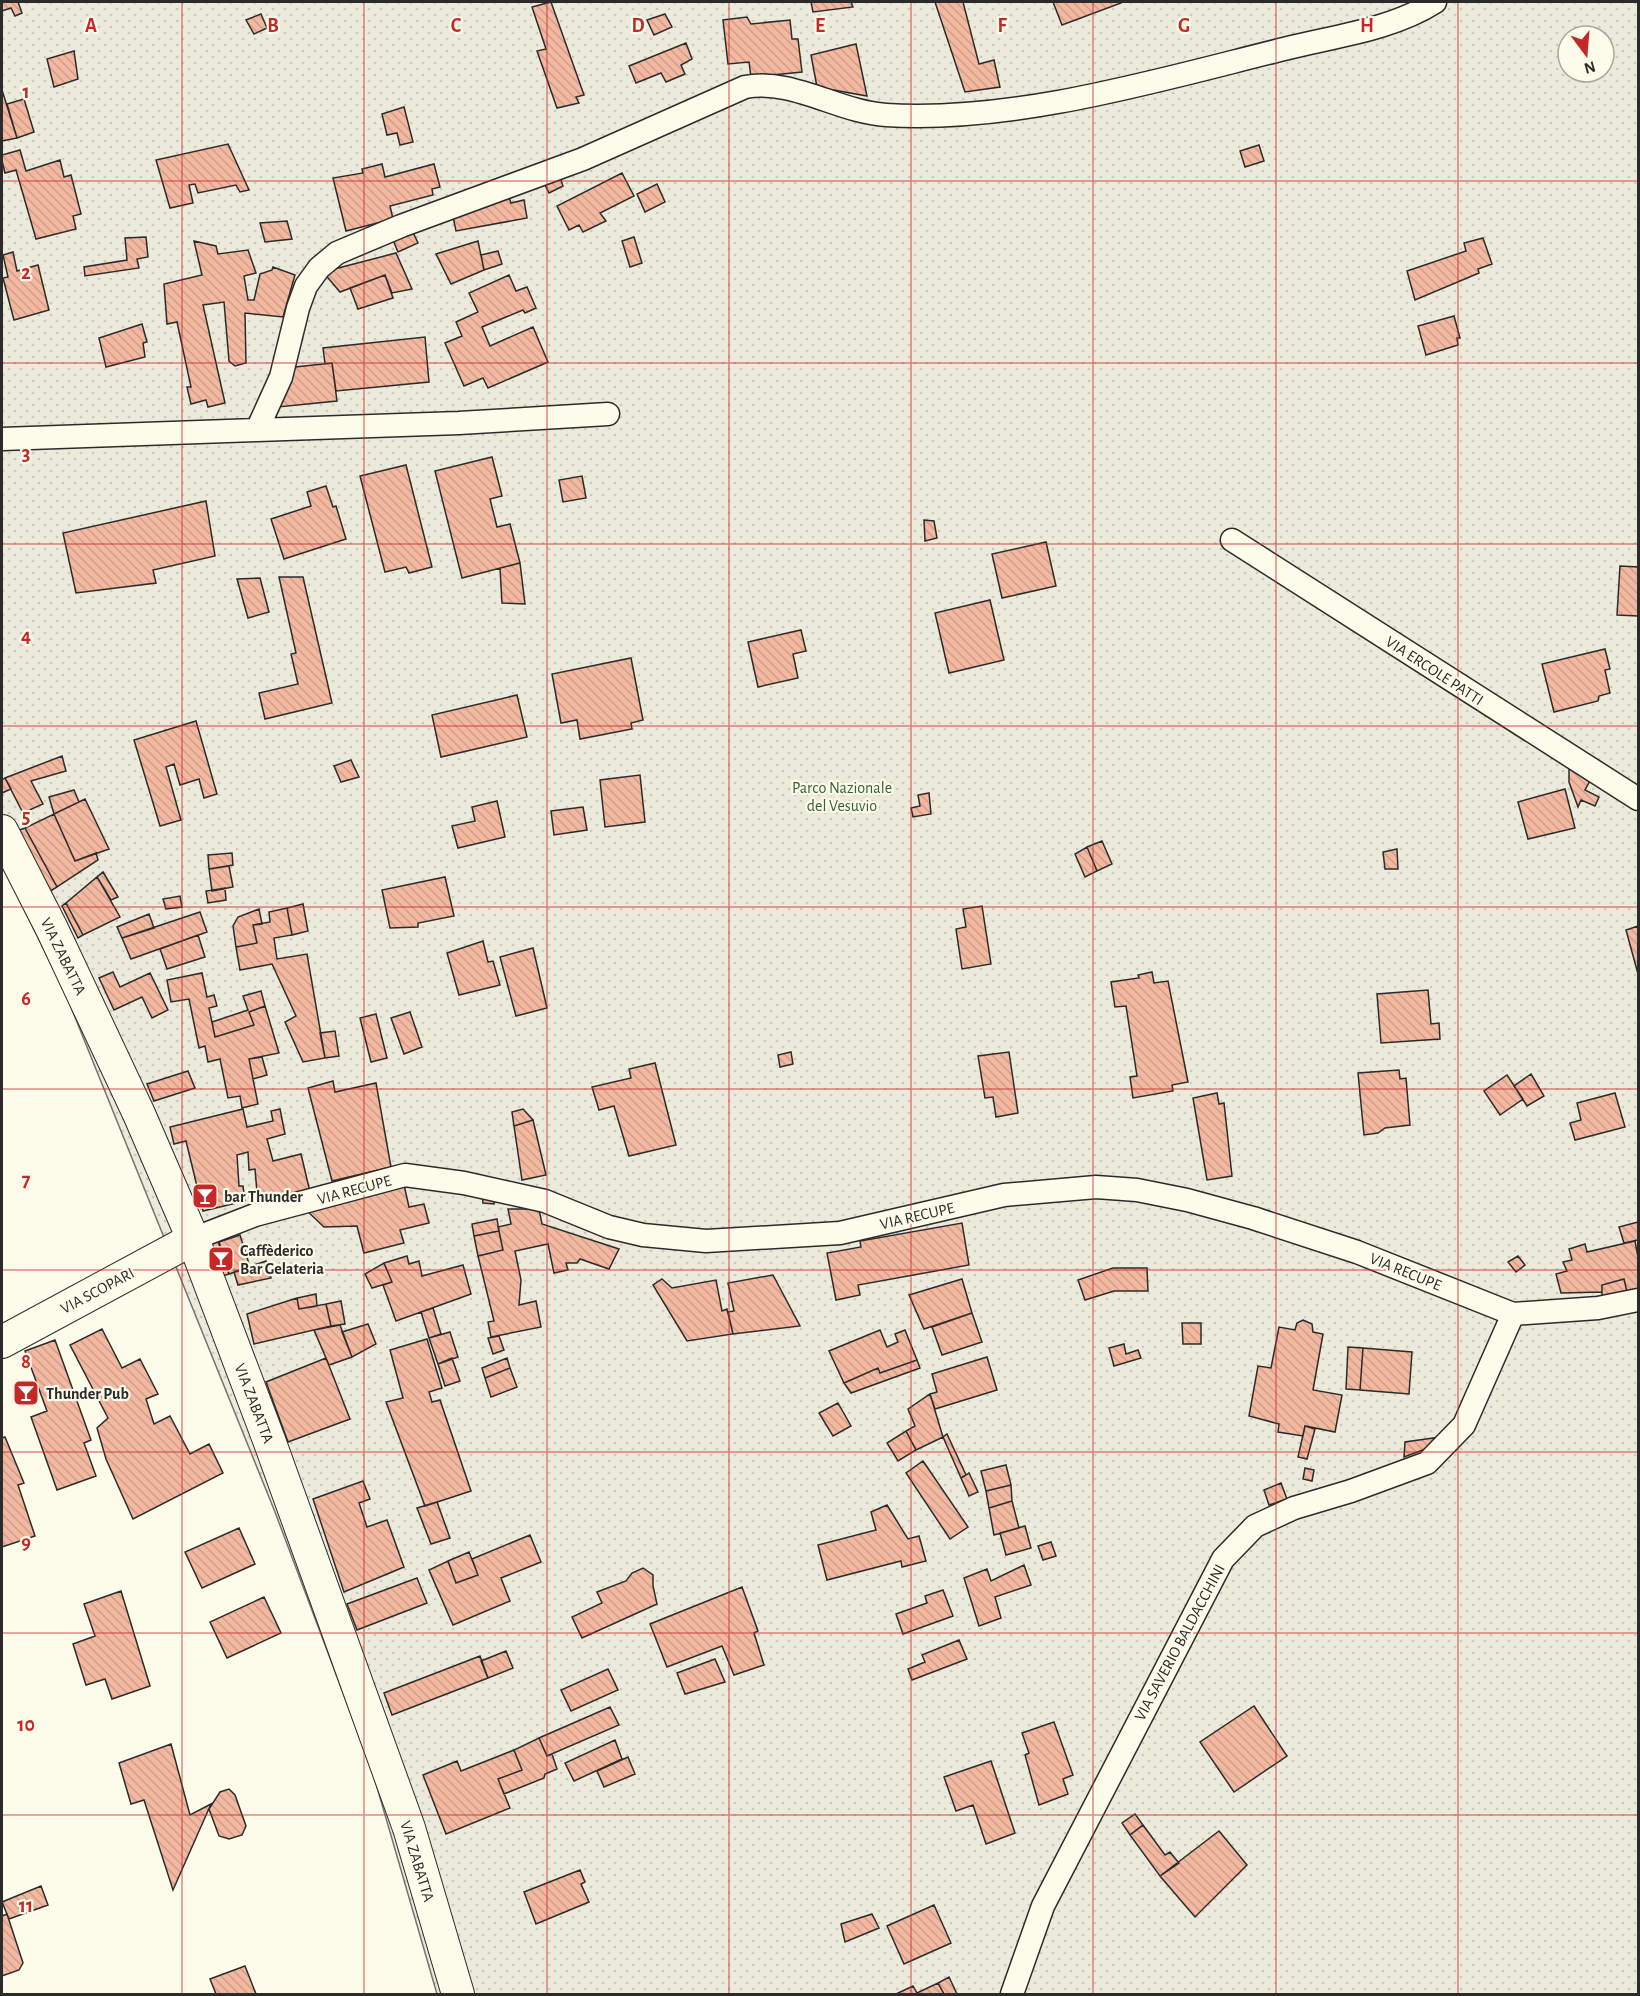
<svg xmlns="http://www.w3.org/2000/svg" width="1640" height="1996" viewBox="0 0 1640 1996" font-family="'Alegreya Sans',sans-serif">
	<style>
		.park { fill: url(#park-dots); stroke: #74746e; stroke-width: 1.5; fill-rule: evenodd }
		.building { fill: url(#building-back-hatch); stroke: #2b2b2b; stroke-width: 1.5 }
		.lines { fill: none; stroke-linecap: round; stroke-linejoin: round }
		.street-casing { stroke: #2b2b2b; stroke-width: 25 }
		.secondary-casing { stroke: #2b2b2b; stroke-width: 34 }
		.street { stroke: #fdfbea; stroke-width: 22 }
		.secondary { stroke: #fdfbea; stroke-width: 32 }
		.grid { fill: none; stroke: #c62828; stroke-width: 1.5; stroke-opacity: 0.55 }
		.labels { text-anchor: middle; stroke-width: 4.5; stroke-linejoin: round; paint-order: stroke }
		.street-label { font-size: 16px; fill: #2b2b2b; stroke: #fdfbea }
		.park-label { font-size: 16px; fill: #34623c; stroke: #fdfbea }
		.poi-label { font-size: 16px; font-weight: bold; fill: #2b2b2b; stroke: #fdfbea; text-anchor: start }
		.grid-label { font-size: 20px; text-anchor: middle; font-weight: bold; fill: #c62828; stroke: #fdfbea; stroke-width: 4.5; stroke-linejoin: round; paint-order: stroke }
	</style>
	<defs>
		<pattern id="park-dots" width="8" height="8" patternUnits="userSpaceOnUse" patternTransform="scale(1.5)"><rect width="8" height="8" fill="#ecebdb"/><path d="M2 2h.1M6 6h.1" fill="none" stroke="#cbcabc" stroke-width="1.8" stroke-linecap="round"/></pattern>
		<pattern id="building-back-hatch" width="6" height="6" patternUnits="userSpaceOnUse" patternTransform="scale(1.5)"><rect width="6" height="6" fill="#f2b8a0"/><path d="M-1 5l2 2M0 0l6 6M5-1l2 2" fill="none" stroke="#d09e8a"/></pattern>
	</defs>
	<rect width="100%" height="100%" fill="#fdfbea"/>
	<path class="park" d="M2,2h1636v1992h-1201l-65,-224 -97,-258 -211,-522 -62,-125zM1568,36h36v36h-36z"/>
	<path class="building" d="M2,2h16l4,11 -7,3 -4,-8 -9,3z
		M551,2l33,93 -8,2 3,6 -22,5 -20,-57 9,-2 -14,-42z
		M811,2h40l2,5 -40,5z
		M935,2h28l16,62 15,-4 6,27 -35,5z
		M1053,2h67l1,1 -59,22z
		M261,14l6,14 -13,6 -8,-14z
		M665,14l7,13 -18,8 -7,-15z
		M747,17l4,7 39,-4 2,19h6l4,33 -51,5 -2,-15 -21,2 -5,-44z
		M686,43l6,16 -11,6 4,9 -19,8 -5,-9 -25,10 -7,-17z
		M856,44l11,52 -50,-9 -6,-32z
		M74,51l4,28 -24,8 -7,-28z
		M2,90l15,48 -15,3z
		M24,99l10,33 -17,6 -10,-34z
		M404,107l9,35 -13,3 -3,-12 -10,2 -5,-21z
		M228,144l21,46 -9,2 -4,-7 -38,8 -3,-9 -6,1 4,18 -23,5 -14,-48z
		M1259,145l5,16 -19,6 -5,-16z
		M20,150l6,21 34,-11 4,17 7,-2 10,39 -8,2 3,13 -40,10 -20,-69 -11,3 -3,-12v-6z
		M382,164l3,13 49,-13 6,23 -8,2 1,6 -43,11 3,13 -47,12 -13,-53 30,-5 -1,-4z
		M558,171l5,15 -14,7 -7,-14z
		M622,173l12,23 -34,17 6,8 -23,11 -4,-7 -10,5 -12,-24z
		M657,184l8,18 -20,10 -8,-18z
		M509,197l2,6 13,-3 3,18 -71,13 -4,-19z
		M287,221l5,18 -27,3 -5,-19z
		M410,226l8,17 -20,9 -7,-17z
		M146,237l2,20 -11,2 2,9 -54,8 -1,-9 43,-7 -2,-22z
		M634,237l8,26 -12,4 -8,-26z
		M1483,238l9,26 -14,5 1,4 -64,27 -8,-29 59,-20 -2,-8z
		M194,241l22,5 2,8 30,-4 8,23 -12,3 4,24h6l6,-26 12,-4 1,-3 22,8 -12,42 -38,-4 1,50 -11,3 -6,-5 -5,-59 -21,3 22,98 -17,4 -2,-7 -15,4 -4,-17h4l-14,-65 -10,2 -3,-40 38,-9z
		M478,241l6,29 -33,14 -15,-30z
		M498,251l4,13 -18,6 -3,-15z
		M13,252l4,19 21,-6 11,45 -35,10 -11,-42 5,-1 -5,-22z
		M396,253l16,36 -20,4 -7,-18 -45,17 -17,-20z
		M385,275l8,23 -35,11 -8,-21z
		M509,275l7,16 11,-4 9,21 -11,5 -2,-3 -41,17 8,19 43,-19 15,35 -60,26 -5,-10 -19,8 -19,-43 17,-7 -6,-14 22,-10 -9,-19z
		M1454,316l6,22h-3l1,7 -32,10 -8,-29z
		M142,324l5,18 -4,1 2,14 -39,10 -7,-29z
		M425,337l4,45 -93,9 -4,-28 -7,1 -2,-16z
		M332,363l5,38 -59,6 17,-40z
		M492,457l10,39 -12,3 7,28 13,-3 10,39 -58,15 -27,-107z
		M406,465l26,102 -23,6 -3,-6 -21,5 -25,-96z
		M582,476l4,22 -23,4 -4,-22z
		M326,486l7,21 3,-1 10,33 -62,20 -13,-40 40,-13 -4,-14z
		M206,501l9,55 -62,14 3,13 -80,10 -13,-60z
		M924,520l10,1 3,17 -12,3z
		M1046,542l10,44 -54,12 -10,-44z
		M520,563l5,41 -23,-1 -2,-35z
		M1620,566l18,1v49l-21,-1z
		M279,577h24l29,126 -67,16 -6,-26 39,-9 -7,-30 5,-1z
		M260,578l9,34 -21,6 -11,-39z
		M990,600l14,60 -55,13 -14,-60z
		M801,630l5,21 -13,3 5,24 -40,9 -10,-45z
		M1605,649l5,20 -5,1 5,23 -11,3 -1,5 -44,11 -12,-48z
		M631,658l12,62 -12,3 1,6 -52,10 -3,-19 -16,3 -9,-49z
		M517,695l10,42 -86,20 -9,-42z
		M196,721l21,73 -13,4 -5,-19 -19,6 -6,-21 -8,3 15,53 -21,6 -26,-86z
		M62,756l4,15 -35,10 12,23 -20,9 -18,-35z
		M351,760l8,17 -18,5 -7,-16z
		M1569,762l23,15 -7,13 14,7 -4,9 -14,-6 -3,7 -9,-25z
		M640,775l5,47 -40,5 -5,-47z
		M5,778l6,11 -9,4v-13z
		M1565,789l10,39 -47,11 -10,-37z
		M74,790l5,12 -25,12 -5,-17z
		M929,793l2,21 -18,3 -2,-9 9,-2 -2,-11z
		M85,799l24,50 -34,12 -21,-47z
		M497,801l8,36 -47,11 -6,-22 23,-5 -3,-14z
		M583,807l4,23 -33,5 -3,-24z
		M54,814l21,47 21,-8 2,7 -41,27 -32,-59z
		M25,828l32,59 -8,5 -32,-61z
		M1102,841l10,23 -15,7 -10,-24z
		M1087,847l10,24 -12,6 -10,-23z
		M1397,849l1,20h-13l-2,-17z
		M232,853l1,12 -24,4 -1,-14z
		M229,866l4,21 -21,4 -3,-22z
		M103,872l15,25 -7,3 -14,-23z
		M97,877l23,40 -37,18 -17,-32z
		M445,877l9,39 -36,7v4l-28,1 -8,-38z
		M225,888l1,12 -18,3 -2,-12z
		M180,896l2,11 -16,2 -3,-10z
		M66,903l17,32 -5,3 -16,-32z
		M303,904l5,27 -16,4 -5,-27z
		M982,906l9,58 -29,5 -6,-40 10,-2 -3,-18z
		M287,908l5,27 -18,3 3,21 30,-5 18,104 -22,4 -18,-40 11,-6 -24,-52 -32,6 -4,-23 21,-4 -4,-18 17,-3 -1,-10z
		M259,909l3,15 -9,1 4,18 -21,4 -3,-21 5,-9z
		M200,912l7,20 -76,27 -9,-21z
		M149,914l5,14 -32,10 -5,-11z
		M1638,926v48l-12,-44z
		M198,935l7,22 -38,12 -7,-20z
		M483,941l5,21 5,-1 7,24 -41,10 -12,-42z
		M533,948l14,60 -31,8 -16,-59z
		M113,972l7,15 30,-14 18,37 -16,8 -10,-21 -28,13 -15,-32z
		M1152,972l2,11 14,-2 20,101 -16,3 1,6 -40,7 -3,-21 7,-1 -11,-70 -11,1 -4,-25 28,-4 -1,-3z
		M202,973l5,24 7,-2 3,11 -8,2 6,29 39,-12 -5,-13 16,-6 14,47 -30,6 9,45 -16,4 -2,-12 -12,2 -8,-39 -12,3 -3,-16 -6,2 -10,-49 -18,3 -4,-22z
		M1428,990l3,34 8,-1 1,16 -59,4 -4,-49z
		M261,991l4,15 -16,6 5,13 -39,12 -3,-15 36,-12 -5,-14z
		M410,1012l12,35 -18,7 -13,-36z
		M376,1014l11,44 -16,4 -11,-44z
		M335,1031l4,25 -14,2 -5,-25z
		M791,1052l2,12 -13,3 -2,-12z
		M1009,1052l9,61 -22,4 -3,-20 -8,1 -7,-42z
		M262,1057l5,18 -14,4 -4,-20z
		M655,1063l21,82 -47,11 -15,-50 -15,4 -7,-23 39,-9 -2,-9z
		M1399,1070l1,9 6,-1 4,47 -25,3 -7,5 -14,2 -6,-62z
		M188,1071l7,17 -41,13 -7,-17z
		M1531,1074l13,22 -17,10 -13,-20z
		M1507,1075l16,24 -23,16 -16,-24z
		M333,1081l2,11 41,-9 15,84 -59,14 -24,-93z
		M1217,1093l2,11 5,-1 8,73 -25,4 -14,-82z
		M1615,1093l10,34 -50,13 -5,-17 11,-3 -4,-17z
		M243,1109l4,18 26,-6 -2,-10 9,-2 5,25 -18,5 6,22 28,-7 9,38 -52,12 -3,-35 -6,1 -1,-18 -11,3 2,31h4l2,15 -42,10 -17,-70 -12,3 -4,-17z
		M523,1109l10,11 -19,6 -2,-14z
		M533,1120l13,55 -24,5 -8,-54z
		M404,1185l5,22 15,-3 5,19 -29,7 4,13 -40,10 -7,-27 -33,1 -18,-17z
		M482,1194l11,1 1,9 -11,-1z
		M508,1209h31l3,15 77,25 -10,20 -29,-10 -3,4h-11l2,7 -14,3 -6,-29 -33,7 6,29 -2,25 17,-4 5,26 -50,10 -3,-15 6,-1 -16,-65 25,-6 -5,-23 13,-3z
		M497,1219l2,12 -25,5 -2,-12z
		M1638,1222v18l-14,3 -5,-16z
		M962,1223l7,42 -111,20 2,10 -24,5 -9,-47 34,-6 -1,-6z
		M499,1231l4,19 -25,6 -4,-20z
		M240,1235l10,32 -21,7 -10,-32z
		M217,1238l12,36 -7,2 -12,-36z
		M1635,1241l3,16v33l-11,2 -3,-13 -22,6v7l-41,1 -5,-19 11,-3 -4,-9 9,-2 -3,-11 16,-5 2,8z
		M407,1256l2,8 10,-3 3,15 41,-11 8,29 -75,27 -13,-36 9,-3 -8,-19z
		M1518,1256l7,9 -9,7 -8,-10z
		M266,1261l5,17 -33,7 -4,-13z
		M384,1263l8,19 -20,6 -7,-14z
		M1113,1268h34l1,23h-34l-29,9 -7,-20z
		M773,1275l27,51 -67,8 -5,-22 6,-1 -6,-28z
		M662,1279l10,9 44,-8 6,31 5,-2 6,25 -46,7 -34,-56z
		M962,1279l10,34 -48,16 -15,-34z
		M1624,1279l3,13 -25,6v-13z
		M316,1294l1,12 -18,3 -2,-11z
		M297,1298l2,11 27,-5 5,22 -77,18 -7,-30z
		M341,1301l4,23 -14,2 -5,-22z
		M433,1308l8,26 -12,4 -8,-26z
		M972,1313l10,29 -40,13 -10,-28z
		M1303,1320l9,4 1,8 10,2 -10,56 29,5 -7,37 -30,-6 -2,10 -25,-4 1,-8 -30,-8 9,-50 13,2 8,-41 16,3 2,-7z
		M1182,1323h19v21h-18z
		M368,1324l8,20 -24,13 -10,-25z
		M340,1325l12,32 -23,8 -15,-35z
		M102,1329l20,39 18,-9 18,35 -12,5 8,25 16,-8 20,38 19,-10 14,29 -90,46 -27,-60 -9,-31 11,-10 -38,-73z
		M880,1330l7,17 11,-5 -3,-8 10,-4 12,30 -37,13 -2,-5 -34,15 -15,-32z
		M450,1332l8,25 -20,7 -9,-26z
		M499,1336l5,14 -11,4 -5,-16z
		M427,1339l15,49 -13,4 3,10 8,-2 31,91 -46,15 -39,-104 17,-4 -13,-48z
		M55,1340l36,100 -7,3 12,33 -39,14 -26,-73 16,-6 -22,-60z
		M1124,1344l2,10 12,-4 3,8 -27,8 -5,-18z
		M1348,1347l15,1 -3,42 -14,-1z
		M1363,1348l49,4 -3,42 -49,-4z
		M987,1357l10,33 -62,19 -5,-15 7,-2 -5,-18z
		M326,1358l24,61 -62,23 -22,-60z
		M452,1358l8,23 -15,5 -7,-22z
		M507,1358l3,10 -25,10 -3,-10z
		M917,1360l3,8 -69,25 -7,-10 34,-15 2,5z
		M510,1368l7,19 -26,10 -6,-19z
		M930,1394l13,43 -27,13 -10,-19 9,-5 -7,-17z
		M838,1403l13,23 -18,10 -14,-23z
		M1305,1426l10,3 -8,30 -9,-2z
		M906,1431l10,19 -18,11 -11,-18z
		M947,1434l19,41 -5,3 -18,-41z
		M5,1437l19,46 -6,2 17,51 -33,11v-109z
		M1440,1437l-9,10 -27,10 1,-15z
		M923,1461l45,66 -18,12 -44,-66z
		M1006,1465l5,20 -25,6 -5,-20z
		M1305,1468l9,2 -2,11 -9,-2z
		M969,1473l9,19 -9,4 -8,-18z
		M363,1481l7,18 -11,4 8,24 20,-7 17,47 -60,25 -31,-93z
		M1281,1483l6,16 -18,6 -5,-15z
		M1011,1485l1,16 -23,7 -3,-17z
		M1012,1501l7,27 -25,7 -5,-27z
		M437,1502l13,36 -19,6 -14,-36z
		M887,1505l21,34 11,-3 7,25 -24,6 -1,-6 -74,19 -9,-35 58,-15 -5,-18z
		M1025,1526l6,22 -25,7 -6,-22z
		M239,1528l16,36 -53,24 -17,-36z
		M530,1535l11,27 -40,16 9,23 -57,24 -24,-55 19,-9 8,22 22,-8 -6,-16z
		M1051,1542l5,14 -13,4 -5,-14z
		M469,1552l9,23 -22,8 -8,-22z
		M1024,1565l7,20 -36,12 6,21 -22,8 -15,-48 23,-9 4,12z
		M643,1568l10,7v11l4,18 -75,34 -10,-21 30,-14 -5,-11 29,-11 6,-8z
		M417,1578l10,25 -70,27 -10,-26z
		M742,1587l16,44 -4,2 10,32 -30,10 -12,-29 -55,21 -17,-43z
		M943,1590l10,26 -50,18 -7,-20 31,-11 -2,-7z
		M121,1591l29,95 -38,13 -7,-20 -19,6 -13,-41 22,-8 -11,-32z
		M264,1597l17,36 -54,25 -17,-36z
		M959,1640l8,19 -55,21 -4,-11 17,-7 -3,-7z
		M506,1651l7,17 -25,10 -7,-17z
		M480,1656l8,22 -96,37 -8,-22z
		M715,1659l10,23 -40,12 -8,-21z
		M608,1669l10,21 -47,21 -10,-21z
		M1254,1706l33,50 -53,36 -34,-50z
		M610,1707l9,18 -72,31 -8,-18z
		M1054,1722l19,53 -10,4 5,15 -29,11 -14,-50 4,-2 -7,-20z
		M539,1738l8,18 5,-2 5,15 -12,5 -1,4 -40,16 -6,-15 24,-9 -8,-20z
		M615,1740l7,19 -48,22 -9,-18z
		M171,1744l19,71 21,-11 -38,86 -29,-90 -13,4 -12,-41z
		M514,1750l8,20 -24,9 12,29 -64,26 -23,-59 34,-14 4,10z
		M628,1757l7,17 -31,13 -7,-16z
		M991,1761l24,72 -29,11 -13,-39 -17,6 -12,-34z
		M229,1789l6,6 11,31 -4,9 -13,4 -10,-3 -10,-27 11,-17z
		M1135,1814l8,11 -13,10 -8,-12z
		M1143,1825l22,30 5,-3 9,11 -19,13 -30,-41z
		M1219,1831l28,34 -52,52 -35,-41z
		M580,1870l5,12 -4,2 8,18 -53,22 -12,-32z
		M41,1886l7,19 -39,14 -7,-17z
		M934,1905l17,38 -47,21 -17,-38z
		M7,1914l16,49 -4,7 -17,6v-60z
		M872,1914l7,14 -34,14 -4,-18z
		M245,1966l11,28h-40l-6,-15z
		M949,1977l8,17h-13l-6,-11z
		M938,1983l6,11h-48l17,-8 4,7z"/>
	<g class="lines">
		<g class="street-casing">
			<path id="street" d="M257,430l202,-7 149,-9
				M2,439l255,-9 24,-53 17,-69 8,-22 13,-18 18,-15 64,-27 182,-67 162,-72c48,-9 93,25 141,28 131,8 276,-36 402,-67 48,-12 105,-19 147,-46
				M1232,540l406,259
				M193,1239l62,-24 150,-40 59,8 81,18 64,26 34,8 63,6 134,-8 164,-38 92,-8 41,3 50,10 66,18 104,34 156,62 85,-6 40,-8
				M1012,1994l31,-88 180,-347 32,-33 39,-18 57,-17 76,-28 37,-38 49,-111"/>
		</g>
		<g class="secondary-casing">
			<path id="secondary" d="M2,831l50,98 87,185 54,125 76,201 140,388 49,166
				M2,1342l191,-103"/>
		</g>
		<use href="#street" class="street"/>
		<use href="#secondary" class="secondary"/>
	</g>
	<path class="grid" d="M182,2v1992M364,2v1992M547,2v1992M729,2v1992M911,2v1992M1093,2v1992M1276,2v1992M1458,2v1992M2,181h1636M2,363h1636M2,544h1636M2,726h1636M2,907h1636M2,1089h1636M2,1270h1636M2,1452h1636M2,1633h1636M2,1815h1636"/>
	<defs>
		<g id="bar-square" transform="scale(1.35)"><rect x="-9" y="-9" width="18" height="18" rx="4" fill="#c62828" stroke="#fdfbea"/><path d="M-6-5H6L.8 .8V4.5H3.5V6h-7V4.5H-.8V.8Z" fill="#fff"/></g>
	</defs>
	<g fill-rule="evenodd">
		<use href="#bar-square" x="205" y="1196"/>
		<use href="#bar-square" x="221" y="1259"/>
		<use href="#bar-square" x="26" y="1393"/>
	</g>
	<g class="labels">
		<g class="street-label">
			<text transform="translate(1435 670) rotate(33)" y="6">VIA ERCOLE PATTI</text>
			<text transform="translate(64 956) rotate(64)" y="6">VIA ZABATTA</text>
			<text transform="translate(354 1189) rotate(-15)" y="6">VIA RECUPE</text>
			<text transform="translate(917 1215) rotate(-13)" y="6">VIA RECUPE</text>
			<text transform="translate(1406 1271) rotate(22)" y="6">VIA RECUPE</text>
			<text transform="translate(97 1290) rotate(-28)" y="6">VIA SCOPARI</text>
			<text transform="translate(255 1403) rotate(69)" y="6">VIA ZABATTA</text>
			<text transform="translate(1179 1642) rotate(-62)" y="6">VIA SAVERIO BALDACCHINI</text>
			<text transform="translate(418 1861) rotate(73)" y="6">VIA ZABATTA</text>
		</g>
		<g class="park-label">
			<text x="842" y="793">Parco Nazionale<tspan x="842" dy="18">del Vesuvio</tspan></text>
		</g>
		<g class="poi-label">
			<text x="224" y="1202">bar Thunder</text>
			<text x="240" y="1256">Caffèderico<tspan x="240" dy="18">Bar Gelateria</tspan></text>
			<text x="46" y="1399">Thunder Pub</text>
		</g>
	</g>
	<g class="grid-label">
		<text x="91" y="32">A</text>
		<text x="273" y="32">B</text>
		<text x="456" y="32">C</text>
		<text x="638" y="32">D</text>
		<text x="820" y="32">E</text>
		<text x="1002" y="32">F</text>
		<text x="1184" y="32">G</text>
		<text x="1367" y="32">H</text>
		<text x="26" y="98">1</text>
		<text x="26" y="279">2</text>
		<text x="26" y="460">3</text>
		<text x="26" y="642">4</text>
		<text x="26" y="823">5</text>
		<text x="26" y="1005">6</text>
		<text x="26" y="1186">7</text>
		<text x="26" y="1368">8</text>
		<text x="26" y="1549">9</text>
		<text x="26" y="1731">10</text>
		<text x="26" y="1912">11</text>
	</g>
	<rect width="1640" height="1996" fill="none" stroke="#2b2b2b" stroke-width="6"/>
	<g transform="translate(1586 54) rotate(164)"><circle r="28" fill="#fdfbea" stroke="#a9a89e" stroke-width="1.5"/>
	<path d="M0-4.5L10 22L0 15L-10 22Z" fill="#c62828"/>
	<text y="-9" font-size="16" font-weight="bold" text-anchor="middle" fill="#2b2b2b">N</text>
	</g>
</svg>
